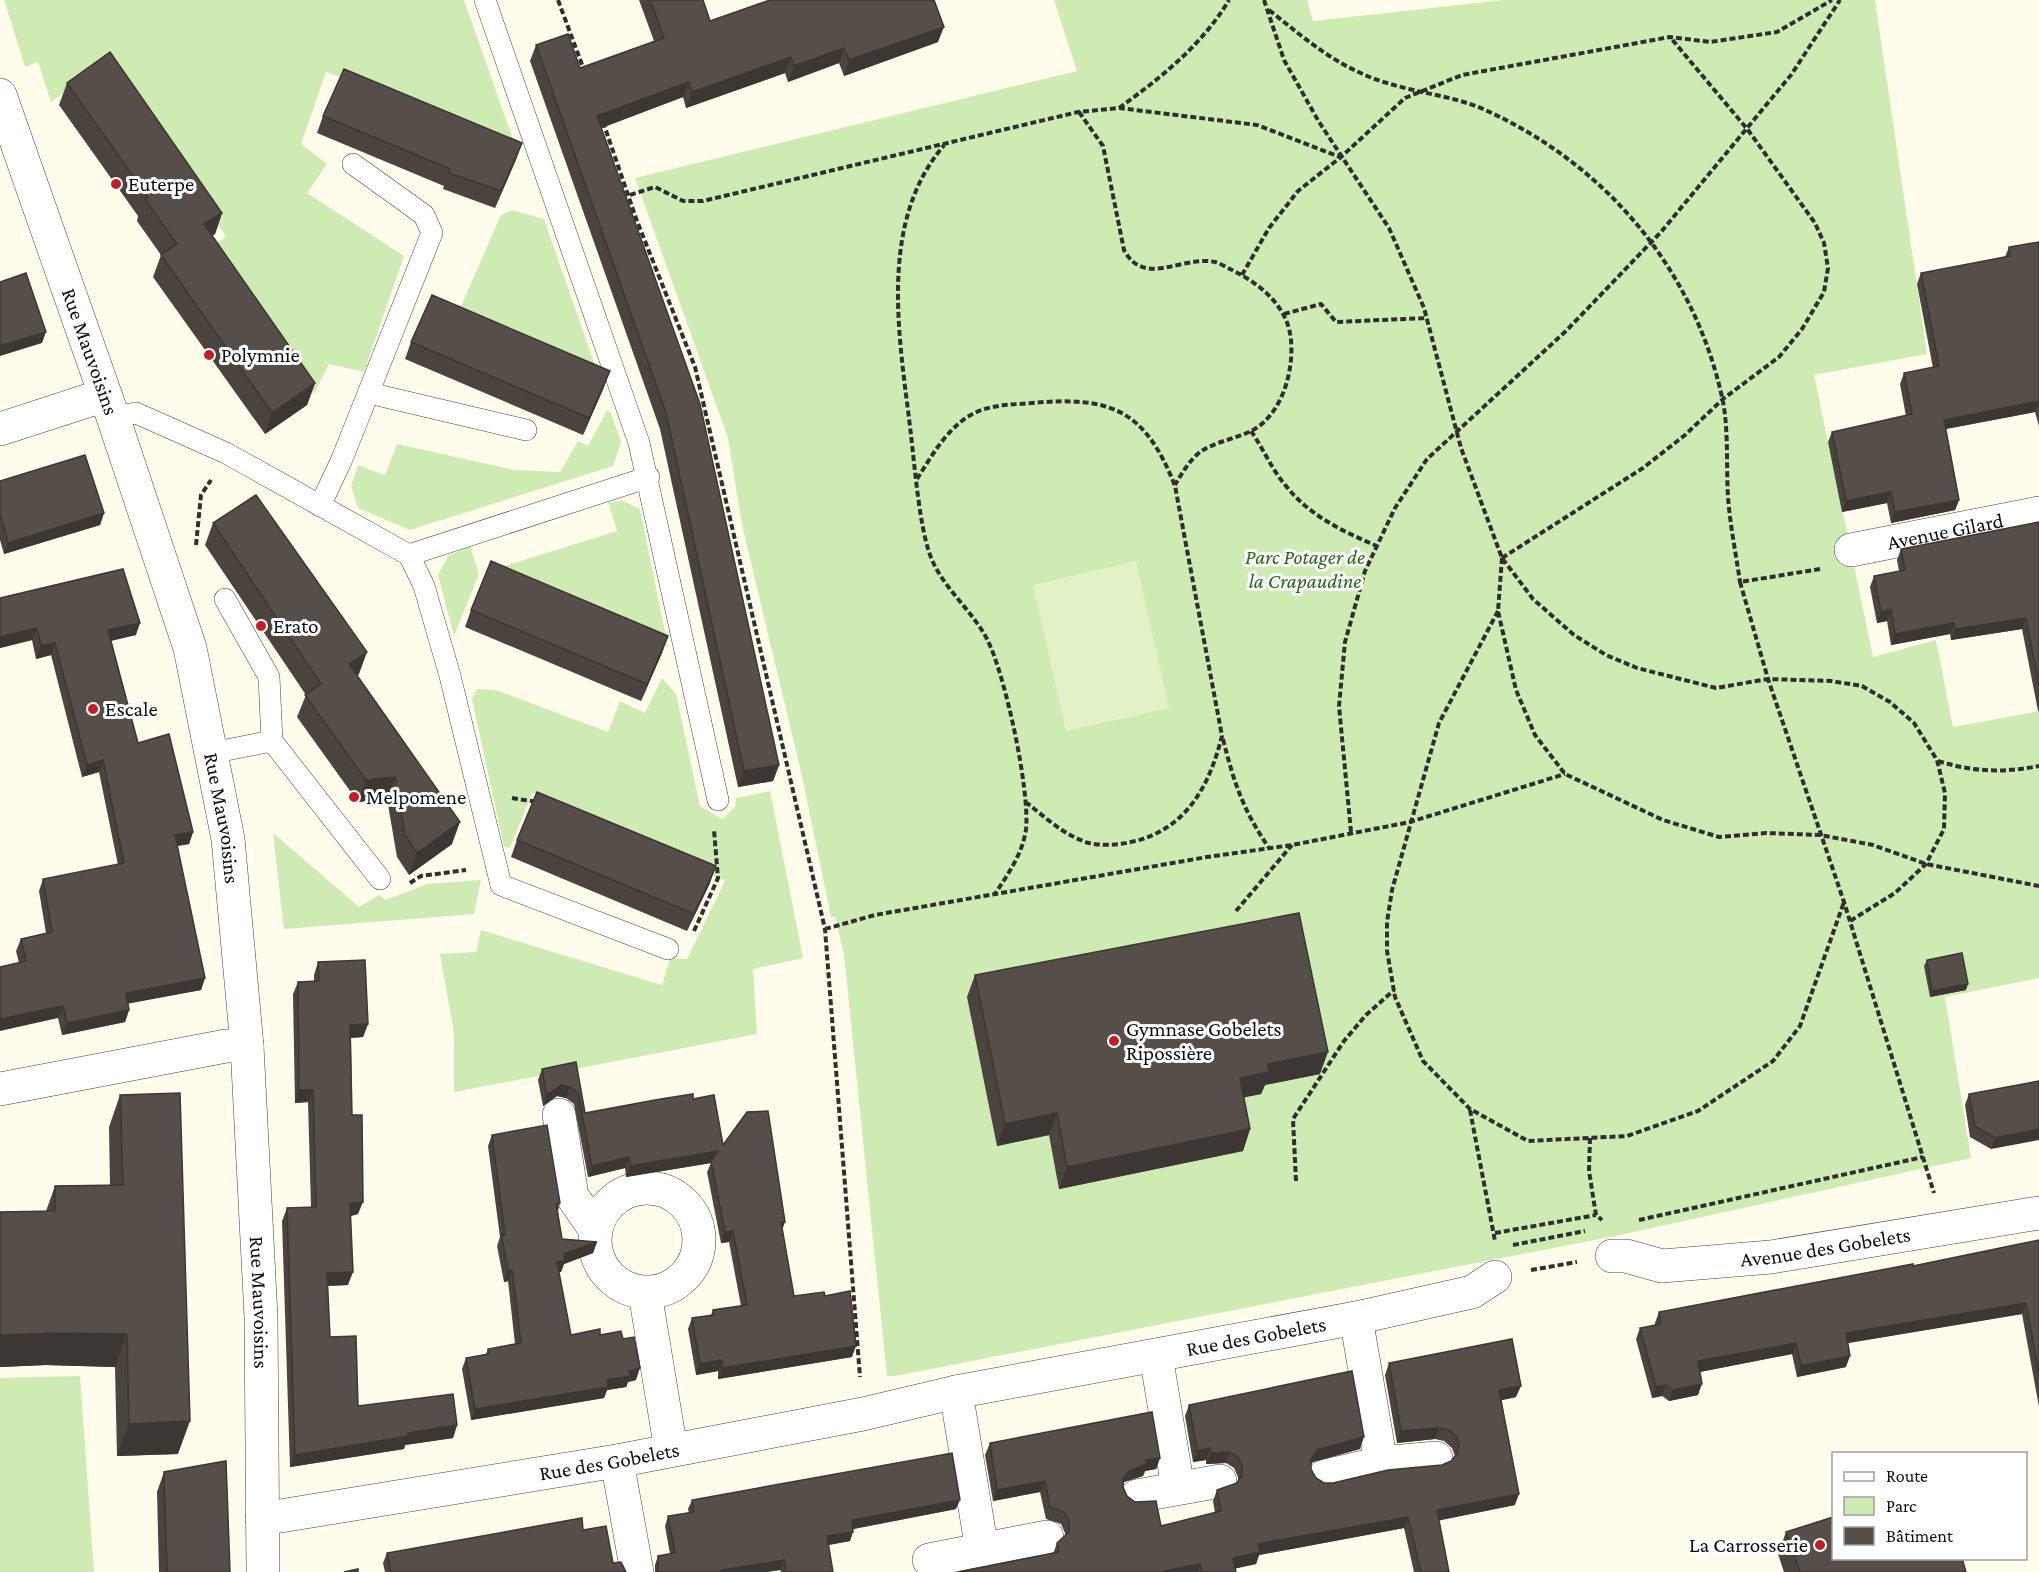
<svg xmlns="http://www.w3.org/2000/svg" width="2039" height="1572" viewBox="0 0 2039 1572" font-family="'Crimson Pro',serif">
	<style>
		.green { fill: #cfebb4 }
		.pitch { fill: #e2f2c6 }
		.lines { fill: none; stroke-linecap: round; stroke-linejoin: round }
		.lane-casing { stroke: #404040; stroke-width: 22 }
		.street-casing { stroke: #404040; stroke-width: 34 }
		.path { stroke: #2f2f2f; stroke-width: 4; stroke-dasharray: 6 3; stroke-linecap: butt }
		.lane { stroke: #fff; stroke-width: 21 }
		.street { stroke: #fff; stroke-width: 33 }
		.wall { fill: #4a433e }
		.shaded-wall { fill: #3c3732 }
		.building { fill: #564e48; stroke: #3c3732; stroke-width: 1.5 }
		.poi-dot { fill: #c31e22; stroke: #fff; stroke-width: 2 }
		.labels { text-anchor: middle; stroke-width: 6; stroke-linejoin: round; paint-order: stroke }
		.poi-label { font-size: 21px; fill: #0d0d0d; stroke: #fff; text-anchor: start }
		.street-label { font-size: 21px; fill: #0d0d0d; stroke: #fff }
		.park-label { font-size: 21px; font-style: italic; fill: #28671a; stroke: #fff }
	</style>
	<rect width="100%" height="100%" fill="#fffcec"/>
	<path class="green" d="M4,0h460l51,145 -189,-73 -25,72 26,20 -20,29 97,63 -40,116 -35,-8 -15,30 -106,-143 18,-15 -122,-173 -53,39 -13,-40 -13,5z
		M1054,0h253l6,21 191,-21h371l52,354 -113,21 59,282 63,-17 17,87 86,-16v267l-94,19 26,161 -351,77 -725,141h-8l-43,-422 -9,-37h-4l-29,-141 -60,-251 -14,-87 -93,-260 442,-107z
		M512,210l32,9 54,155 -141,-59 44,-100z
		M607,410l4,3 10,29 -8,24 -203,64 -52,-22 -7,-22 7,-21 27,10 12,-31 118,26 45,2 18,-31 10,5z
		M623,501l17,8 28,138 -182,-75 131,-41 -9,-29z
		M470,546l9,28 -25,62 -16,-61 10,-19z
		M662,678l14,16 24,112 22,13 13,-12 1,-9 34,-7 33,167 -50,11 4,65 -303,58v-59l-14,-79 36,-2 5,-22 181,55 8,-26h17l38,-78 -193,-88 -22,55 -6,-1 -32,-148 5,-10 19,1 112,42 12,-31 25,12z
		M273,833l86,74 20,-12 7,5 41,-16 54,-4 -7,34 -190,15z
		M80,1376l14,196h-94v-194z"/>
	<path class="pitch" d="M1136,561l33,147 -103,23 -33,-146z"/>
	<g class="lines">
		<g class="lane-casing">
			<path id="lane" d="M485,0l154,443 79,357
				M369,393l157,37
				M113,417l23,-4 90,40 183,102 15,31 26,90 51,209 167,64
				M320,506l22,-47 90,-226 -8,-18 -71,-51
				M409,555l240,-78
				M225,599l44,78 3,64 108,138
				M211,753l61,-12"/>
		</g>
		<g class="street-casing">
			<g id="street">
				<path id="s1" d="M0,95l113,322 77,231 38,191 19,207 14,271 2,255"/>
				<path d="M0,429l105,-34"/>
				<path id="s2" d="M1851,550l188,-37"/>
				<path d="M0,1089l226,-43h21"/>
				<path d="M559,1115l13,81 23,33"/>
				<circle cx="647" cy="1240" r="52"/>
				<path id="s3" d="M1612,1256h14l36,10 109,-9 268,-44"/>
				<path d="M645,1293l26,157"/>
				<path d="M1356,1318l25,145"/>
				<path d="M1156,1356l22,132"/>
				<path d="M956,1392l26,158"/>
				<path d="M617,1461l20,111"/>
				<path d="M1325,1476l56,-13 55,-5"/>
				<path d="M1137,1496l83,-15"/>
				<path id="s4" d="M262,1519l355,-58 246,-47 93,-22 400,-74 116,-26 23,-15"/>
				<path d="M929,1560l118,-23"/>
			</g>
		</g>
		<path class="path" d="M558,0l26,70
			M1264,0l20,60 35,62 70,106 35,80 37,140 41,110 31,41 41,36 32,20 31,13 79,20 52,-9 63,2 31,5 28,16 24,21 23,37 8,33 -1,36 -18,35 -31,29 -45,28
			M1269,10c39,31 69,58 118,73 31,10 66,13 96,26 121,54 210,158 239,288 7,31 4,68 6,100 2,28 8,57 12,85
			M1119,108c43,-31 83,-63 110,-108
			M1079,112l24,34 21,104c20,38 58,5 91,12 5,1 12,6 17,8 28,14 56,36 59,70 3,33 -10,76 -40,91 -16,8 -37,11 -51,21 -11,9 -18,21 -25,33
			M603,122l34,99 58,146 130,562 35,448
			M946,143c-70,79 -46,197 -35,292 4,34 8,86 18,117 11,34 41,55 58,87 18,35 43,151 39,190 -3,24 -18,45 -31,65
			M630,195l25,-8 28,14h20l375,-89 41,-4 138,17 83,32
			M1242,275l27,-47 29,-37 43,-34 64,-59 57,-23 208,-38 40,5 67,-10 55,-32
			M1284,314l37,-10 15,18 91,-4
			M1251,431c12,17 21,39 35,55 24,30 56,45 91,60
			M917,479c14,-22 29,-49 52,-63 20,-12 41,-11 63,-13 78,-7 113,6 143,83l47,250c-13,51 -36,94 -91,106 -13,3 -29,4 -42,1 -24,-7 -43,-25 -62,-40
			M196,545l5,-50 10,-15
			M1502,558l141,-90 42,-33 38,-36 56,-42 23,-28 22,-37 4,-24 -4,-25 -9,-20 -67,-93 -78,-93
			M1502,558l-4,53 18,79 19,45 30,39 98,46 56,17 47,-4 54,2 53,10 53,19 113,22
			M1820,569l-80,13 28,97 76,223 90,291
			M1498,611l-59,112 -47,167 -5,32v29l8,46 28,64 47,48 58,32 99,-5 71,-25 75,-50 27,-35 44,-124
			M1223,739c11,44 20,71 46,109
			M1938,761c36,11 64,12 101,5
			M512,798l25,4
			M1351,832l-12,-126 6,-64 20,-71 30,-63 32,-49 139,-128 95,-99 130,-157 49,-75
			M410,883l11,-7 45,-6
			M1236,911l56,-66
			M825,929l50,-14 332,-58 85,-12 118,-23 155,-48
			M694,931l24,-53 -4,-48
			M1470,1110l25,131
			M1590,1138l-1,33 7,44 6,5
			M1296,1181l-3,-62 51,-78 22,-26 28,-25
			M1639,1220l284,-63
			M1495,1233l101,-18
			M1513,1245l72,-14
			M1531,1270l46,-8"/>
		<use href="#lane" class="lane"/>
		<use href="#street" class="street"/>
	</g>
	<path class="wall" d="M639,0h64l7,21 228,21 -94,34 -5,-13 -51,19 -3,-9 -99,35 -3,-11 -82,31 178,637 -6,16 -35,6 -78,-358 -130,-368 6,-16 44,23 74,-27z
		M67,83l155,130 -7,21 -3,2 103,147 -8,22 -42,29 -112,-157 8,-22 -24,-34 1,-5 -79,-111z
		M323,116l199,27 -27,65 -52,-19 1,-3 -127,-53z
		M2039,242v184l-4,-14 -89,17 13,71 -4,10 -64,13 -4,-20 -45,9 -14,-70 4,-10 74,-16 -6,-32 4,-11 29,-5 -16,-84 4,-11 84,-16 4,-10z
		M411,342l193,45 -21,48 -178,-76z
		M0,481l104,32 -4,12 -96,29 -4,-14z
		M2039,522v189h-1l-16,-82 -71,11 -1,-6 -59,11 -4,-24 -10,2 -7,-36 4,-11 25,-5 -2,-11 4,-11z
		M213,523l146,151 -3,2 96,168 -43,31 -12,-18 -10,-58 -29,3 -61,-85 9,-22 -101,-150z
		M0,598l136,37 -25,6 27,102 55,89 -4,12 -12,2 28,132 -4,12 -73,13 1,7 -4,12 -63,13 -4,-17 -39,-55 -3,-12 5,-12 25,-6 -7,-42 4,-12 75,-14 -19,-93 -17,5 -31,-122 -15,4 -4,-19 -32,8z
		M471,610l197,26 -6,17 -21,48 -176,-74z
		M517,840l193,43 -23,48 -176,-74z
		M1927,960l39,30 -36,7 -6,-31z
		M318,962l50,62 -5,13 -12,1 1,77 6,99 -7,2 -3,69 -21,1 3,51 28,69 99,19 -4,13 -48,7 -1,4 -114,18 -8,-246 5,-13 24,-1 -3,-105 -13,1 -2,-109 5,-12 16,-1v-6z
		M975,975l345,99 -55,11 -4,9 -17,3 6,32 -7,22 -184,38 -10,-54 -52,11 -30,-149z
		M576,1062l9,51 108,-14 30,46 59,86 12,65h31l27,61 -134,22v-8l-22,4 -8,-46 4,-11 19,-3 2,-5 28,-4 -12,-64 -8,1 -14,-71 4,-9 -85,14 -1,-9 -37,9 -14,-73 -8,-6 -9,-2 -14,10 -5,-26 4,-11z
		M2039,1081l-48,68 -21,-12 -5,-32 4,-11z
		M120,1095l58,359 -61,2 -2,-89 -69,-2 -46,2v-155l46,-1 9,-25 55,-1 -1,-58z
		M492,1135l68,68 -2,8 4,28 35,3 -4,11 -29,11 -3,8h-2l12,63h29l36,45 -8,2 -2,5 -19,3 -3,8 -133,22 -9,-51 4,-11 20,-4 2,-5 27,-5 -7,-63 -4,1 -7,-36 3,-9 -12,-91z
		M2039,1240v167l-17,-93 -174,29 -2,24 -49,10 -5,-23 -92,18 -2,23 -29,6 -7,-5 -10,2 -16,-59 4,-11 15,-3v-2l4,-11 254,-46z
		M1389,1363l127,34 -15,3 14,105 -76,15 10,52h-35l-10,-44 -145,27 -3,9 -20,4v4h-279l96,-18 4,-11 8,-7v-3l-4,-9 -15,-5 -6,-27 -47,9 -8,-46 5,-12 170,15 -4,11 -11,2 -2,5 -19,6 -1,5 4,9 34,30 54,-13 -2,-12 4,-11 20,-7 1,-2v-4l-4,-9 -8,-5 -20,1v-4l-13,2 -8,-46 4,-11 171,44 -47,13 -2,2v5l5,9 8,5h9l109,-18 9,-4 4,-5 -3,-8 -8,-7 -9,-2 -38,4 -12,-68z
		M164,1472l66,100h-71l-2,-80z
		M692,1500l264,9 -103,20 -3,12 -22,4 5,27h-52l-1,-2 -14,2h-111v-7l3,-9 12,-2 -5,-28 3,-10 21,-3 -1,-4z
		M583,1530l30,33 13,9h-241l-2,-9 4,-10z
		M1786,1532l180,40h-182l-6,-18z"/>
	<path class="shaded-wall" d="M944,27l-6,15 -94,34 5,-16z
		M844,48l-5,15 -51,19 6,-16z
		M791,57l-6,16 -99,35 6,-16z
		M689,82l-6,15 -92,35 6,-16z
		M522,143l-6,17 -21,48 6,-17z
		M222,213l-7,21 -19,12 8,-22z
		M46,332l-4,11 -42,13v-10z
		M610,371l-6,16 -21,48 6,-17z
		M315,383l-8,22 -42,29 7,-21z
		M2039,401l-4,11 -95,18 4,-10z
		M1891,492l-4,11 -45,9 4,-11z
		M1959,500l-4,10 -64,13 4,-11z
		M104,513l-4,12 -96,29 4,-11z
		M1891,610l-4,11 -10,2 4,-11z
		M2026,618l-4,11 -71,11 4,-11z
		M140,623l-4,12 -32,7 4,-12z
		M1954,623l-4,11 -59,11 4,-11z
		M37,628l-5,12 -32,8v-11z
		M668,636l-6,17 -21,48 6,-17z
		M55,643l-4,12 -15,4 5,-13z
		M367,652l-8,22 -18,12 8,-22z
		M103,760l-4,12 -17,5 5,-12z
		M779,765l-6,16 -35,6 6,-16z
		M395,777l-8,22 -29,3 8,-22z
		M460,822l-8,22 -43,31 8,-22z
		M193,832l-4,12 -18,3 4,-12z
		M716,866l-6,17 -23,48 7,-17z
		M205,978l-4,12 -80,15 5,-12z
		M1968,984l-2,6 -36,7 2,-6z
		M63,1006l-5,12 -58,13v-12z
		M129,1010l-4,12 -63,13 5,-12z
		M368,1024l-5,13 -17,1 4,-13z
		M1328,1052l-8,22 -55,11 -4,9 -29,6 8,-22 28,-14z
		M561,1085l9,2 -4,11 -9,-2 -14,10 4,-11z
		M299,1090h14l-5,12 -13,1z
		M1057,1113l-8,22 -52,11 8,-22z
		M1250,1129l-7,22 -184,38 8,-22z
		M2039,1129v11l-48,9 4,-11z
		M718,1151l-7,12 -85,14 4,-11z
		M629,1157l-4,11 -37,9 4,-11z
		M363,1202l-5,12 -12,3 4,-13z
		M781,1222h4l-4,11z
		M733,1231l-4,11 -8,1 4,-11z
		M597,1242l-4,11 -29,11 -3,8 -8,2 4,-12 7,-8z
		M512,1270l-4,11 -4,1 4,-11z
		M353,1272l-5,13 -26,1 5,-13z
		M2026,1303l-4,11 -180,30 4,-11z
		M58,1333l69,1 -12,33 -69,-2 -46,2v-32z
		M1796,1343l-4,11 -98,19 4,-12z
		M856,1346l-4,11 -134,22 4,-11z
		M1850,1356l-4,11 -49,10 4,-11z
		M722,1360l-4,11 -22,4 4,-11z
		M640,1368l-4,12 -8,2 -2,5 -19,3 -3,8 -133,22 4,-11 132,-29 22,-9z
		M1702,1384l-4,11 -29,6 4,-11z
		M1666,1385l-4,11 -10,2 4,-11z
		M1521,1386l-5,11 -22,5 5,-12z
		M190,1421l-12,33 -61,2 12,-32z
		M457,1425l-4,13 -48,7 -1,4 -114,18 5,-12 113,-22z
		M1439,1428l-4,11 -38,4 4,-12z
		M1364,1437l-4,12 -47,13 -6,9 4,-11 6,-10z
		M1210,1448l-4,12 -13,2 4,-11z
		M1230,1452l-4,11 -20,1 5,-11z
		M1160,1458l-4,11 -11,2 -2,5 -19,6 -5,8 4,-11 6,-8 17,-11z
		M1045,1481l-5,11 -47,9 4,-11z
		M1519,1494l-4,11 -83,17 5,-12z
		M960,1500l-4,9 -108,21 4,-10z
		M1408,1517l-4,11 -145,27 -3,9 -27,6 4,-12 25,-14z
		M853,1532l-3,9 -27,5 4,-10z
		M784,1560l-4,10 -14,2h-45v-2z
		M1200,1564l-2,8h-38z"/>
	<path class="building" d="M650,0h53l7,21 60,-21h164l10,27 -95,33 -5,-12 -50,18 -3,-9 -99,35 -3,-10 -92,34 103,288 79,361 -35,6 -78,-358 -130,-368 32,-11 12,34 84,-30z
		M110,52l112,161 -18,11 111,159 -43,30 -111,-158 16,-11 -32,-45 3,-2 -81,-114z
		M344,69l178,74 -21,48 -52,-18 1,-4 -127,-53z
		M2039,242v159l-95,19 15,80 -64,12 -4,-20 -45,9 -14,-69 80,-18 -8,-41 35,-7 -18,-93 89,-17 -1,-9z
		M26,273l20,59 -46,14v-64z
		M432,295l178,76 -21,47 -178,-76z
		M85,455l19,58 -96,30 -8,-29v-33z
		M256,495l111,157 -18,12 111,158 -43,31 -12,-18 -10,-58 -29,3 -61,-85 16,-11 -108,-161z
		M2039,522v163l-13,-67 -71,11 -1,-6 -59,11 -4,-24 -10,2 -7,-36 31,-6 -4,-21z
		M491,561l177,75 -21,48 -176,-74z
		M123,569l17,54 -32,7 30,113 31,-9 24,98 -18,3 30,143 -79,15 3,17 -62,13 -4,-17 -63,13v-52l26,-6 -5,-22 31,-7 -9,-53 81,-16 -21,-103 -16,5 -32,-122 -14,3 -4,-18 -37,9v-39z
		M537,792l179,74 -22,48 -177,-74z
		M1299,913l29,139 -60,12 1,8 -29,6 10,51 -183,38 -10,-54 -52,11 -30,-149z
		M1962,953l6,31 -36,7 -5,-31z
		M365,960l3,64 -18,1 2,90h10l1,87 -13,2 3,68 -26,1 3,64 26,-1 2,70 95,-12 4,31 -49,8 1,3 -114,19 -8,-247 29,-1 -3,-117h-14l-1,-108 21,-1 -1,-19z
		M576,1062l9,51 70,-13 38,-6v5l21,-4 9,50 24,-33 21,-1 17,111h-4l13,74 30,-4 1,4 25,-5 6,55 -134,22v-8l-22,4 -8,-46 22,-3 -1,-5 34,-5 -14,-74 -8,1 -14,-71 7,-10 -88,15 -1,-9 -37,9 -14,-73 -8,-6 -9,-2 -14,10 -5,-26z
		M2039,1081v48l-44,9 -20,-12 -6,-32z
		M180,1093l10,328 -61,3 -2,-90 -69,-1 -58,2v-123l55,-1v-25l68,-1 -3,-90z
		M547,1125l13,78 -4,1 6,35 35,3 -33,12 1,7 -8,1 14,73 29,-6v6l21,-4 2,8 11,-2 6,31 -11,3 1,5 -23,4 1,7 -133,22 -9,-51 23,-4 -1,-5 33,-6 -9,-73 -4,1 -7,-37 4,1 -13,-100z
		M2039,1240v134l-13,-71 -180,30 4,23 -49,10 -5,-23 -98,18 4,23 -29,6 -7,-5 -10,2 -16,-59 21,-4 -2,-12 254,-48v2z
		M1512,1339l9,47 -22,4 20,104 -82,16 12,62h-28l-13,-55 -150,27 2,8 -27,6 3,14h-34l-2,-8 -40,8h-202l101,-20 -2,-9 12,-11v-11l-4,-8 -15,-6 -5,-26 -48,9 -7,-47 162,-31 8,46 -14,2 1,4 -18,7 -6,8v8l4,9 8,6 21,-1 5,25 60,-15 -4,-21 20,-7 5,-8v-9l-4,-9 -8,-5 -19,1 -1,-5 -13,3 -8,-46 163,-34 12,66 -47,13 -6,10v9l5,9 8,5h9l55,-13 54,-5 9,-4 6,-7 2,-10 -3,-8 -7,-6 -10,-2 -38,3 -12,-68z
		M952,1453l8,47 -108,20 1,12 -26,4 6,36h-47l-2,-12 -63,10 1,2h-66l2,-3v-13l17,-3 -7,-37 26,-4 -2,-12z
		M226,1461l4,111h-63l-3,-100z
		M1833,1517v41h129l4,14h-166l-14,-40z
		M582,1518l1,12 23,-4 7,37 8,-1 5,10h-235l-4,-19z
		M358,1569v3h-14z"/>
	<g class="poi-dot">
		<circle cx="116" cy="184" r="6"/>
		<circle cx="209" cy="355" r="6"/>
		<circle cx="261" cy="626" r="6"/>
		<circle cx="93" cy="709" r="6"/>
		<circle cx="354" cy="797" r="6"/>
		<circle cx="1114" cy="1041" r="6"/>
		<circle cx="1820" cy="1545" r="6"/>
	</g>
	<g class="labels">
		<g class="poi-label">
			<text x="128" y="191">Euterpe</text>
			<text x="221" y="362">Polymnie</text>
			<text x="273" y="633">Erato</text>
			<text x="105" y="716">Escale</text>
			<text x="366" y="804">Melpomene</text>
			<text x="1126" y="1036">Gymnase Gobelets<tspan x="1126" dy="24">Ripossière</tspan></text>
			<text x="1808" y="1552" text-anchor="end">La Carrosserie</text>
		</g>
		<g class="street-label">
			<text dy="7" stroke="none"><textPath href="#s1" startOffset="272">Rue Mauvoisins</textPath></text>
			<text dy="7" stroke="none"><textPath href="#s2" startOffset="96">Avenue Gilard</textPath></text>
			<text dy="7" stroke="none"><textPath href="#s1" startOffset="758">Rue Mauvoisins</textPath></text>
			<text dy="7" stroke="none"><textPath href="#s3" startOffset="216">Avenue des Gobelets</textPath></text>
			<text dy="7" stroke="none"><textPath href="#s1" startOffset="1244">Rue Mauvoisins</textPath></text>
			<text dy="7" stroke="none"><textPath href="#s4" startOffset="1011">Rue des Gobelets</textPath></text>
			<text dy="7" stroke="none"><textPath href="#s4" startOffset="352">Rue des Gobelets</textPath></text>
		</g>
		<g class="park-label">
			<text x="1305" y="564">Parc Potager de<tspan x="1305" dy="24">la Crapaudine</tspan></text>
		</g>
	</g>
	<rect x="1832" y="1452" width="195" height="108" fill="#ffffff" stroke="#9e9e9e" stroke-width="1.5"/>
	<rect x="1844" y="1472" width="30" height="9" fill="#ffffff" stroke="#9e9e9e" stroke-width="1.5"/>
	<text x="1886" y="1482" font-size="18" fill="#0d0d0d">Route</text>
	<rect x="1844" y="1497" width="30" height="18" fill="#cfebb4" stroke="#9e9e9e" stroke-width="1.5"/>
	<text x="1886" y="1512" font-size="18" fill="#0d0d0d">Parc</text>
	<rect x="1844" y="1527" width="30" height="18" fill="#564e48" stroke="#9e9e9e" stroke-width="1.5"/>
	<text x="1886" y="1542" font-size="18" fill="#0d0d0d">Bâtiment</text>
</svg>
